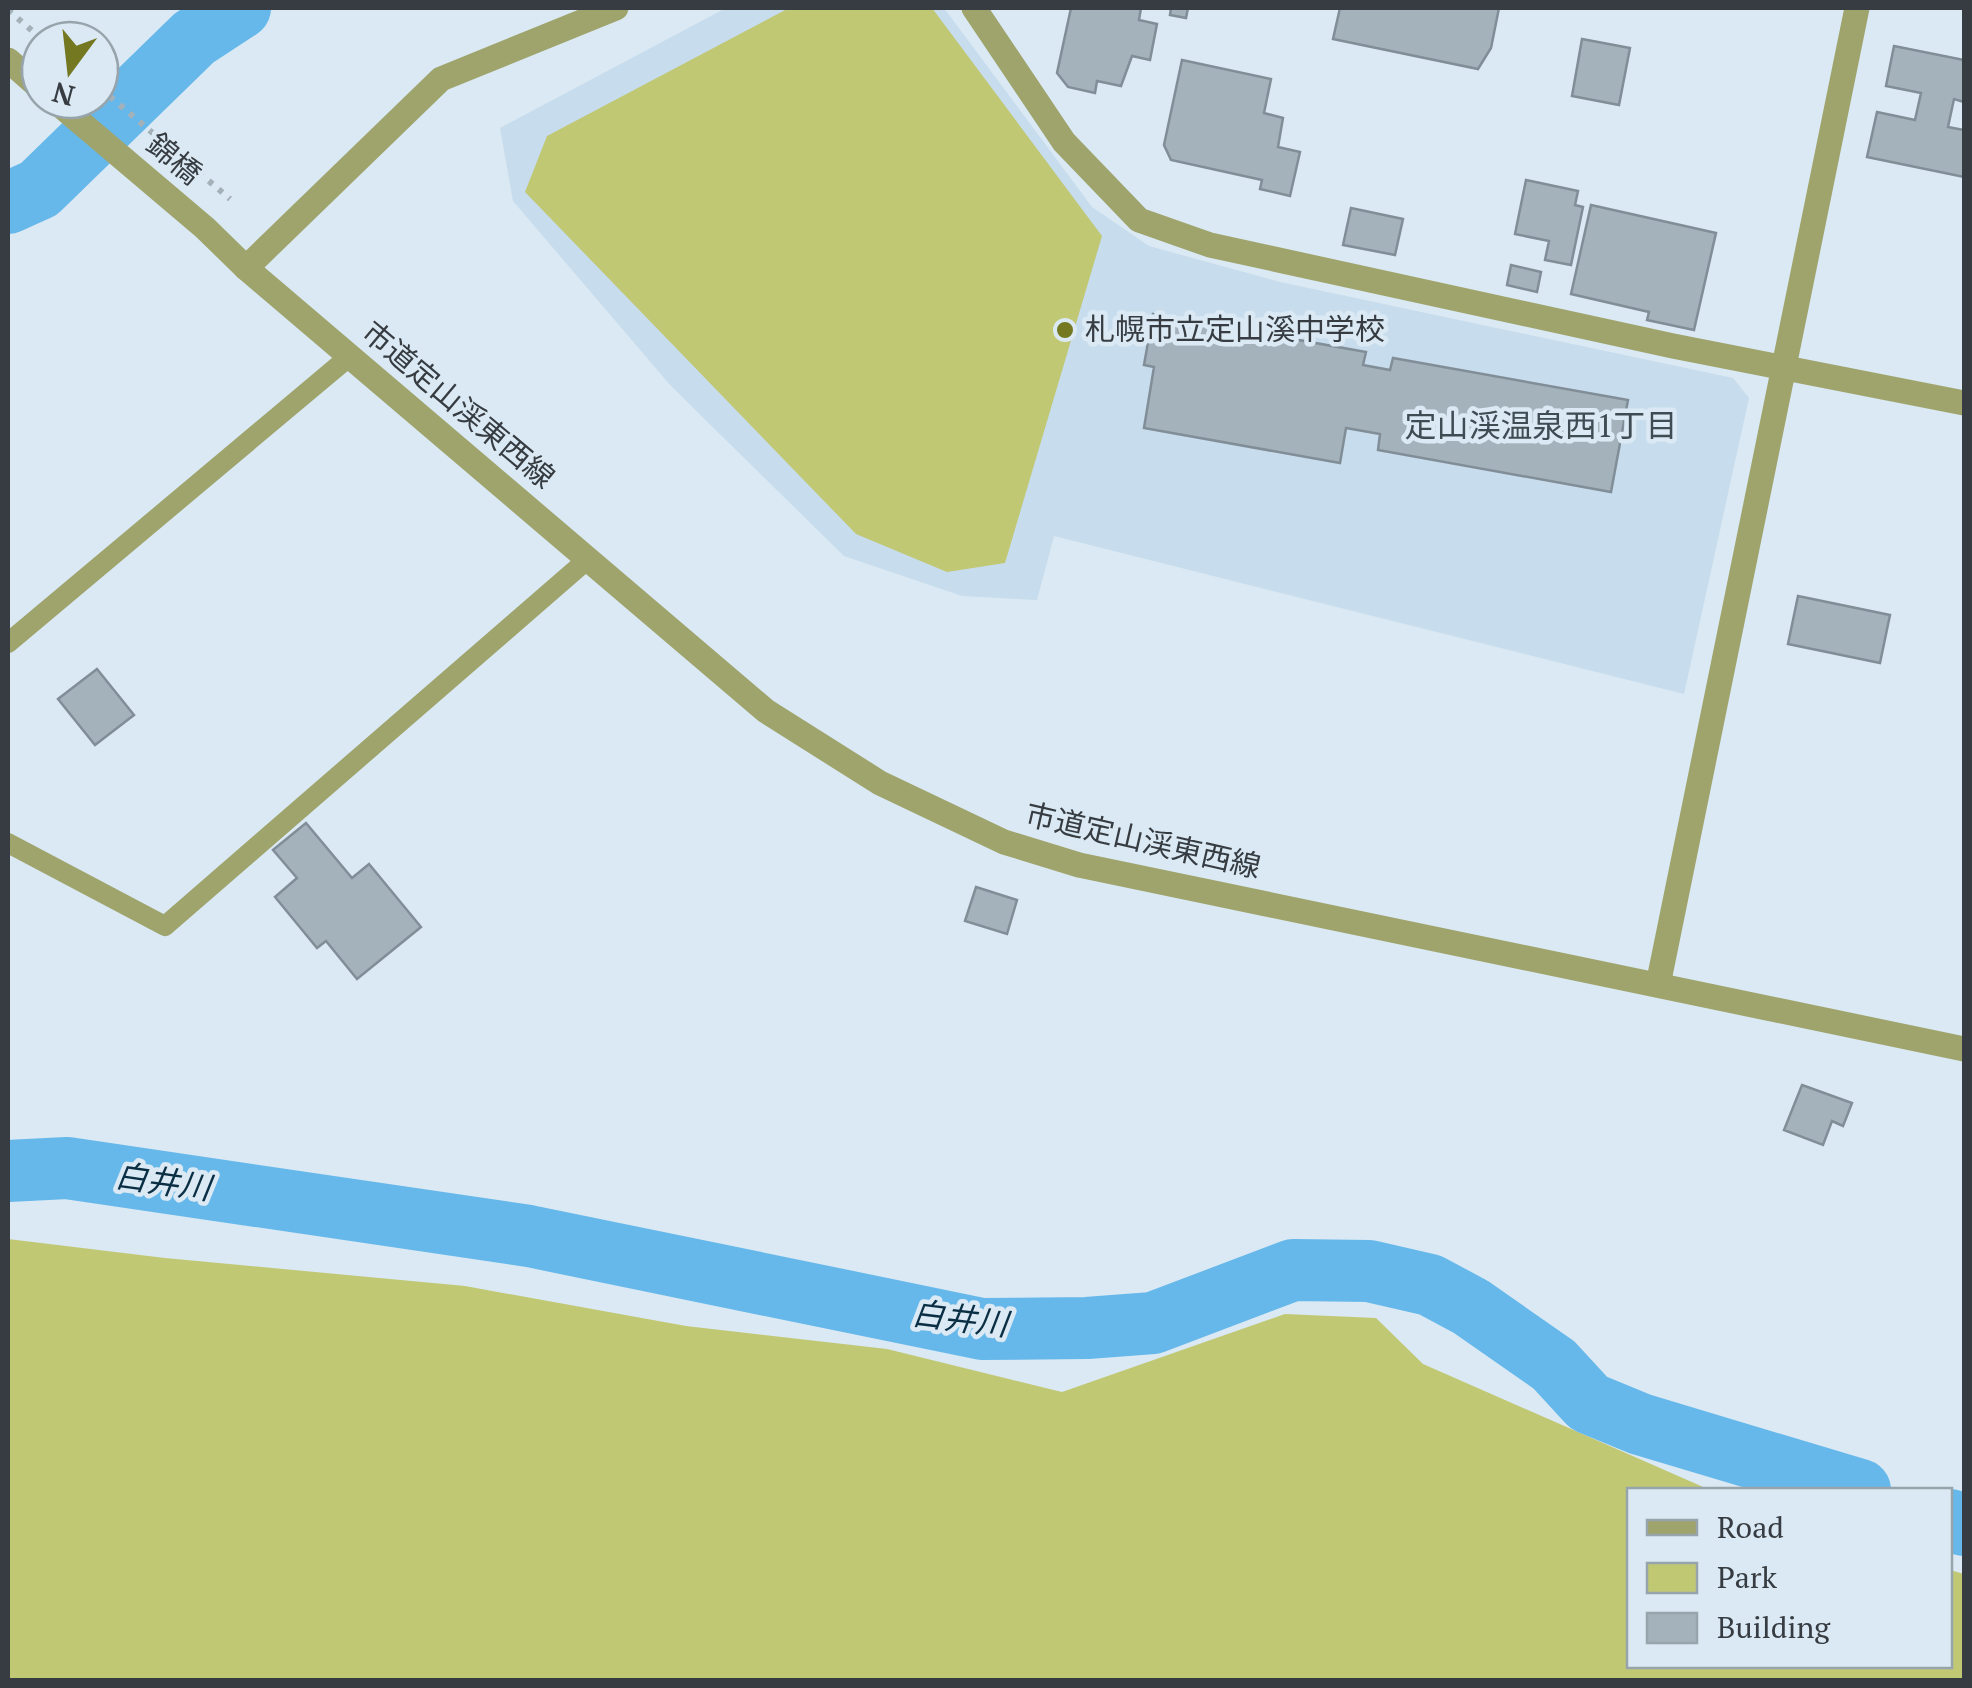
<svg xmlns="http://www.w3.org/2000/svg" width="1972" height="1688" viewBox="0 0 1972 1688" font-family="'PT Serif','Noto Sans JP',serif">
	<style>
		.built { fill: #c7dcec }
		.green { fill: #c1c874 }
		.lines { fill: none; stroke-linecap: round; stroke-linejoin: round }
		.river { stroke: #66b8eb; stroke-width: 62 }
		.building { fill: #a4b2bc; stroke: #818e98; stroke-width: 2.5 }
		.path { stroke: #a5b1b9; stroke-width: 6; stroke-dasharray: 5 8; stroke-linecap: butt }
		.service { stroke: #9fa46d; stroke-width: 20 }
		.minor { stroke: #9fa46d; stroke-width: 25 }
		.tertiary { stroke: #9fa46d; stroke-width: 25 }
		.poi-dot { fill: #737821; stroke: #dae9f3; stroke-width: 4 }
		.labels { text-anchor: middle; stroke-width: 9; stroke-linejoin: round; paint-order: stroke }
		.street-label { font-size: 30px; fill: #363c41; stroke: #dae9f3 }
		.poi-label { font-size: 30px; fill: #363c41; stroke: #dae9f3; text-anchor: start }
		.neighbourhood-label { font-size: 32px; fill: #3f4c54; stroke: #dae9f3 }
		.water-label { font-size: 32px; font-style: italic; fill: #0a2f44; stroke: #dae9f3 }
	</style>
	<rect width="100%" height="100%" fill="#dae9f3"/>
	<path class="built" d="M726,8h218l148,199 57,39 131,36 453,96 16,20 -65,296 -630,-158 -17,64 -75,-4 -118,-40 -173,-170 -158,-185 -13,-73z"/>
	<path class="green" d="M789,8h143l170,228 -97,327 -58,9 -91,-38 -331,-342 22,-56z
		M8,1239l157,19 300,28 221,40 201,23 175,43 223,-78 91,4 47,46 287,126h-80v176h320v-96l14,4v106h-1956z"/>
	<g class="lines">
		<path class="river" d="M8,203l31,-14 155,-151 46,-30
			M8,1171l59,-3 462,68 453,93 105,-1 66,-5 140,-53 76,1 61,14 41,22 83,58 35,38 51,21 220,66
			M1950,1520l14,5"/>
	</g>
	<path class="building" d="M1071,8h70l-2,12 18,4 -7,36 -18,-4 -11,30 -24,-5 -2,12 -27,-6 -11,-14z
		M1171,8h17l-2,10 -16,-3z
		M1340,8h159l-8,40 -13,21 -145,-30z
		M1582,39l48,9 -11,57 -47,-9z
		M1894,46l70,14v42l-10,-3 -6,28 16,3v47l-97,-20 10,-45 38,8 6,-27 -35,-7z
		M1182,60l89,19 -7,34 19,5 -5,29 22,5 -10,44 -30,-7 2,-9 -91,-20 -7,-15z
		M1526,180l52,11 -3,14 8,2 -12,58 -26,-5 4,-19 -34,-7z
		M1591,205l125,28 -22,97 -47,-10 2,-8 -78,-18z
		M1351,208l52,11 -8,36 -52,-10z
		M1511,265l30,7 -4,20 -30,-7z
		M1153,314l213,38 -3,13 27,5 3,-12 235,42 -17,92 -233,-42 2,-16 -34,-6 -6,35 -196,-35 10,-61 -10,-2z
		M1798,596l92,19 -10,48 -92,-19z
		M97,669l37,46 -39,30 -37,-46z
		M306,823l46,55 17,-14 52,63 -64,52 -31,-38 -9,7 -42,-51 22,-19 -24,-28z
		M976,887l41,13 -10,34 -42,-13z
		M1802,1085l50,18 -9,23 -11,-5 -9,24 -39,-15z"/>
	<g class="lines">
		<path class="path" d="M8,10l35,30
			M100,88l130,111"/>
		<path class="service" d="M8,643l342,-287
			M8,843l157,83 423,-367"/>
		<path class="minor" d="M974,8l90,134 75,78 71,25 463,101 291,57
			M246,268l195,-189 175,-71
			M1658,985l199,-977"/>
		<path class="tertiary" d="M8,60l32,28
			M54,100l151,128 41,40 520,443 114,72 124,59 75,23 885,184"/>
	</g>
	<circle class="poi-dot" cx="1065" cy="330" r="10"/>
	<g class="labels">
		<g class="street-label">
			<text transform="translate(174 159) rotate(40)" y="10">錦橋</text>
			<text transform="translate(458 405) rotate(40)" y="10">市道定山渓東西線</text>
			<text transform="translate(1143 841) rotate(13)" y="10">市道定山渓東西線</text>
		</g>
		<g class="poi-label">
			<text x="1085" y="340">札幌市立定山溪中学校</text>
		</g>
		<g class="neighbourhood-label">
			<text x="1541" y="437">定山渓温泉西1丁目</text>
		</g>
		<g class="water-label">
			<text transform="translate(163 1182) rotate(8)" y="11">白井川</text>
			<text transform="translate(960 1319) rotate(7)" y="11">白井川</text>
		</g>
	</g>
	<rect width="1972" height="1688" fill="none" stroke="#363c41" stroke-width="20"/>
	<rect x="1627" y="1488" width="325" height="180" fill="#dae9f3" stroke="#98a4ac" stroke-width="2.5"/>
	<rect x="1647" y="1520" width="50" height="15" fill="#9fa46d" stroke="#98a4ac" stroke-width="2.5"/>
	<text x="1717" y="1538" font-size="30" fill="#363c41">Road</text>
	<rect x="1647" y="1563" width="50" height="30" fill="#c1c874" stroke="#98a4ac" stroke-width="2.5"/>
	<text x="1717" y="1588" font-size="30" fill="#363c41">Park</text>
	<rect x="1647" y="1613" width="50" height="30" fill="#a4b2bc" stroke="#98a4ac" stroke-width="2.5"/>
	<text x="1717" y="1638" font-size="30" fill="#363c41">Building</text>
	<g transform="translate(70 70) rotate(195)"><circle r="48" fill="#dae9f3" stroke="#98a4ac" stroke-width="2.5"/>
	<path d="M0-8L18 38L0 25L-18 38Z" fill="#737821"/>
	<text y="-15" font-size="28" font-weight="bold" text-anchor="middle" fill="#363c41">N</text>
	</g>
</svg>
